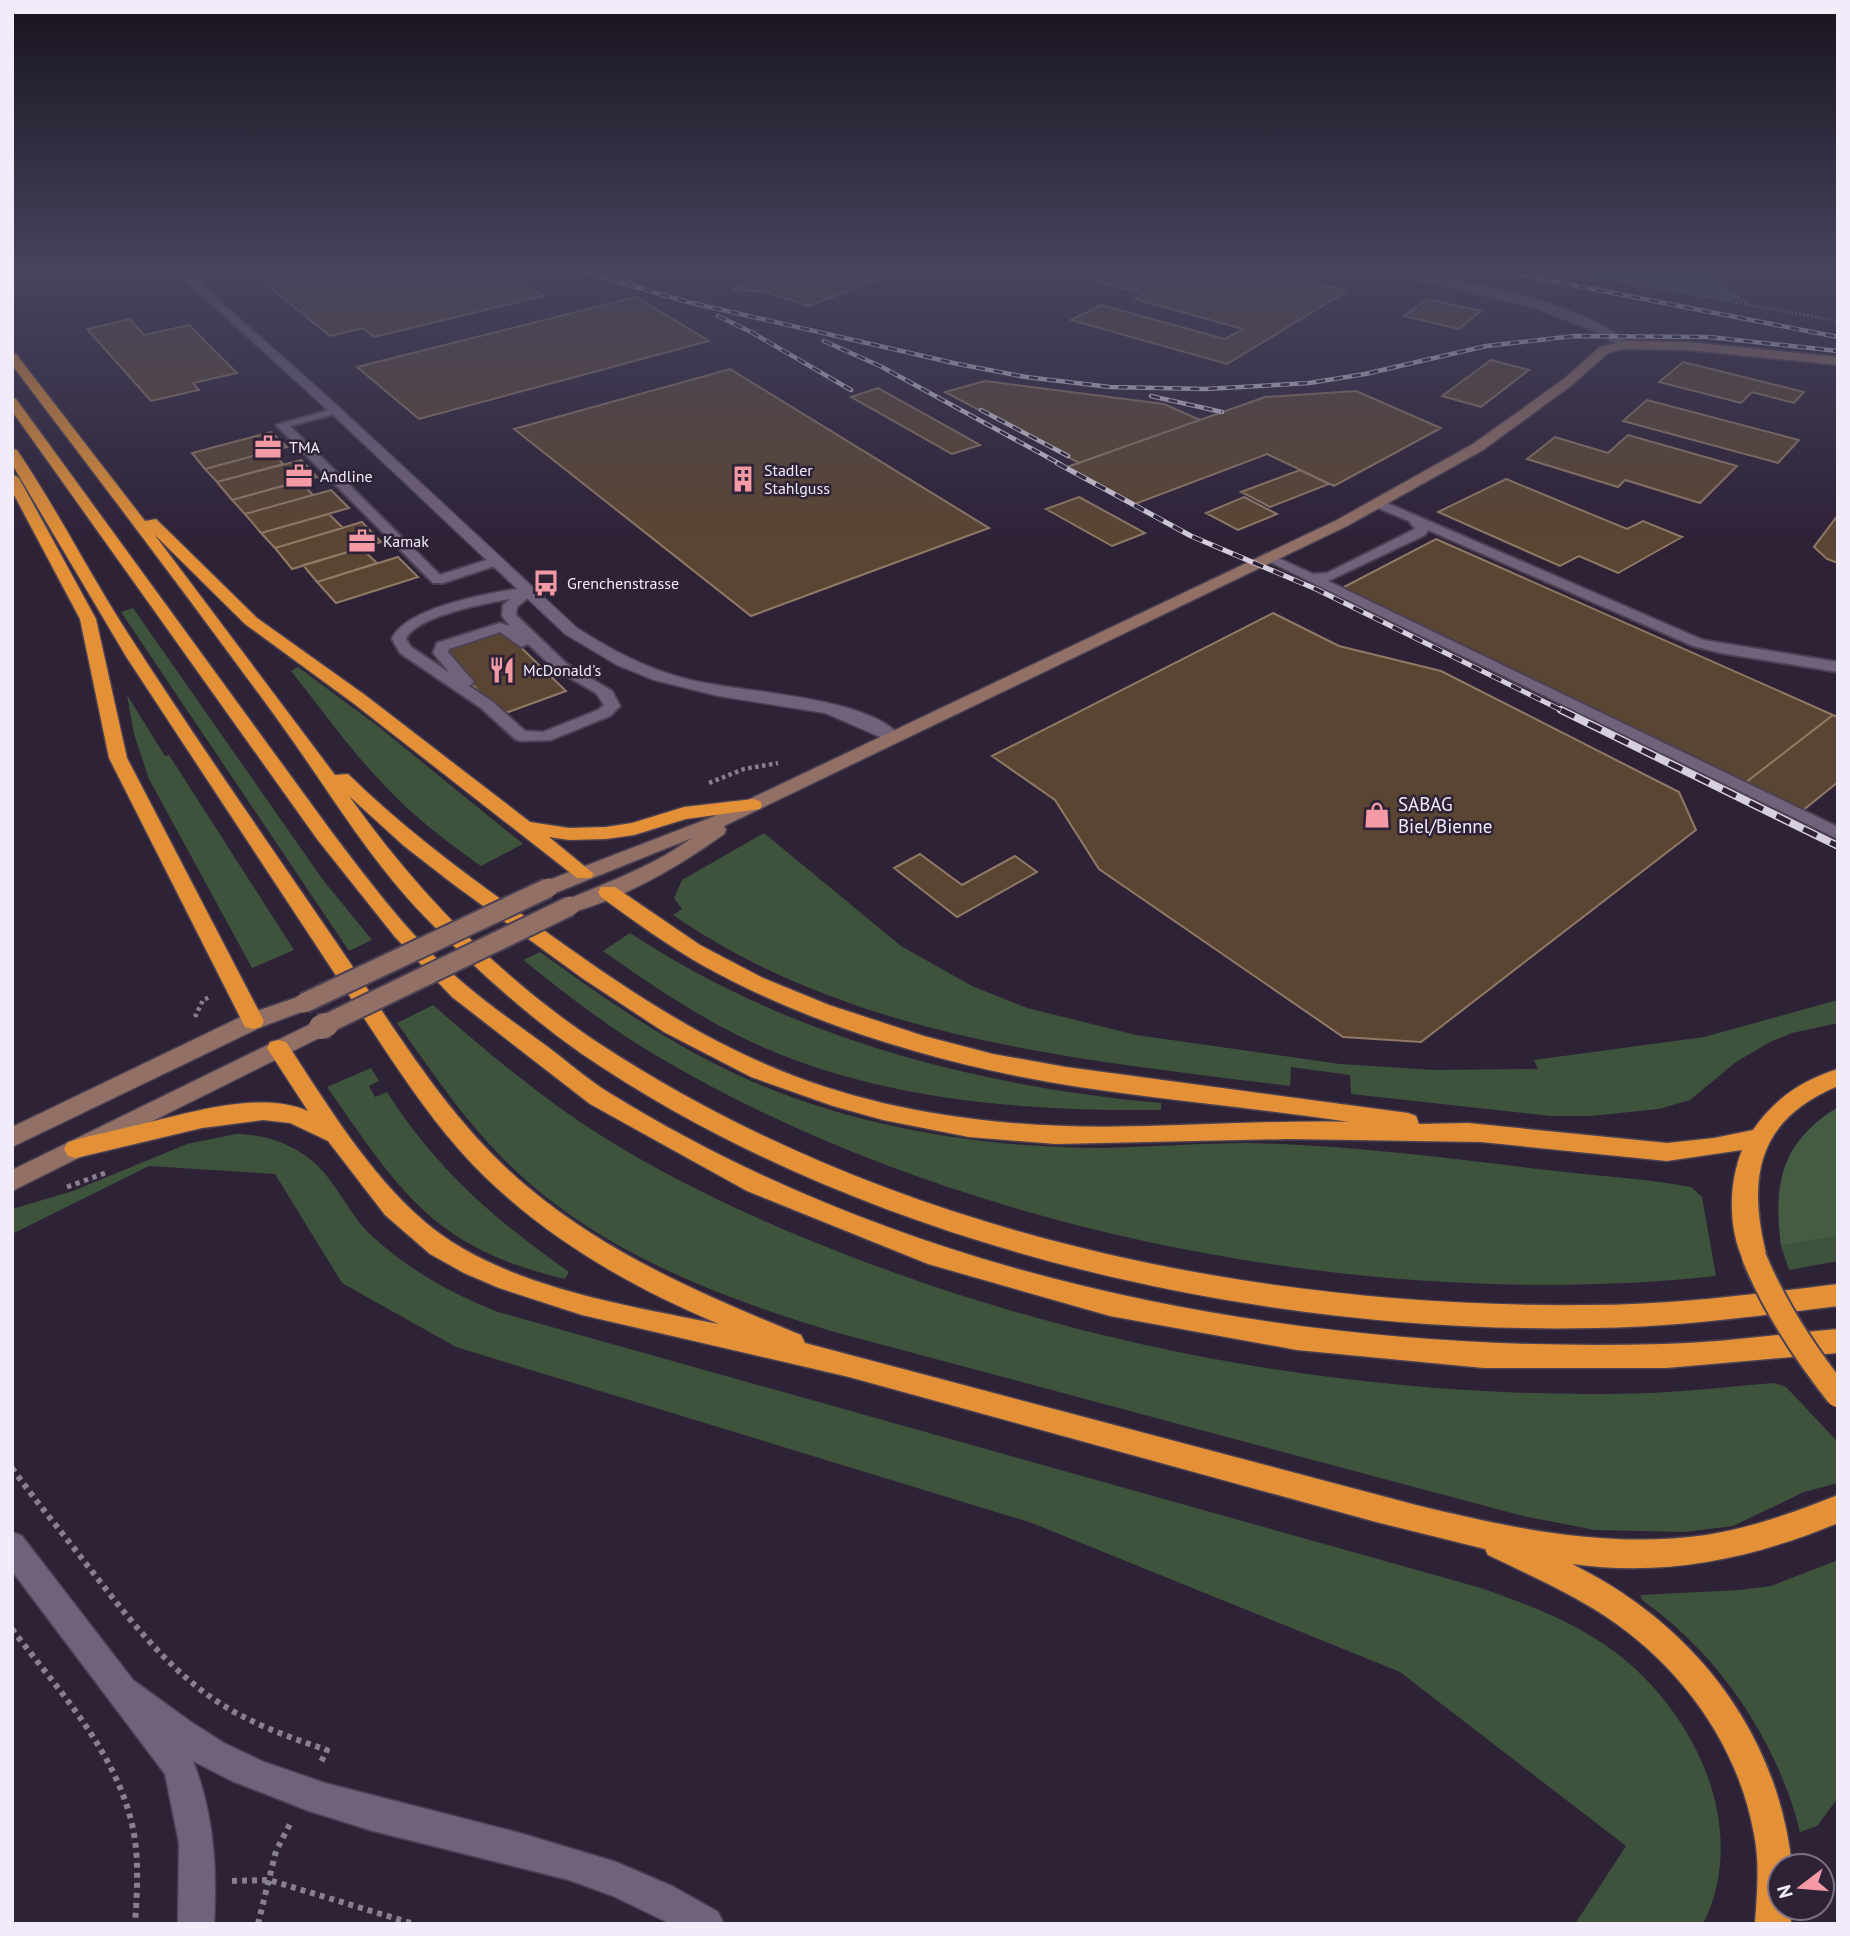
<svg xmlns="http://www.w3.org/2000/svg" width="1850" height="1936" viewBox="0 0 1850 1936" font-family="'PT Sans',sans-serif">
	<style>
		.green { fill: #3e533c }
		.forest { fill: #445c41 }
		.building { fill: #5a4532; stroke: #907965; stroke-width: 2 }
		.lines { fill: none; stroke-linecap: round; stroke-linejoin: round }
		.service-casing { stroke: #4b4153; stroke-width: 4 }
		.minor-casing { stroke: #4b4153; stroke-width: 3 }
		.secondary-casing { stroke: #4b4153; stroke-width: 3 }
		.motorway-casing { stroke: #4b4153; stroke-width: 3 }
		.path-far3 { stroke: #887f90; stroke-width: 2.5; stroke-dasharray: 2 2; stroke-linecap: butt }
		.path-far2 { stroke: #887f90; stroke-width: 4.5; stroke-dasharray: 3.5 3.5; stroke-linecap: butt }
		.path-far1 { stroke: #887f90; stroke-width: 5; stroke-dasharray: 4.5 4.5; stroke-linecap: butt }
		.path { stroke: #887f90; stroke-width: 6; stroke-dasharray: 5 5; stroke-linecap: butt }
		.service { fill: #70627a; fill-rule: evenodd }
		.minor { fill: #70627a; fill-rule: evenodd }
		.secondary { fill: #927066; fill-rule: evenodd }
		.motorway { fill: #e39037; fill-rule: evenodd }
		.rail-far2-casing { stroke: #d7cfde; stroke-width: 4.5 }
		.rail-far1-casing { stroke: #d7cfde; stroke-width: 5 }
		.rail-casing { stroke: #d7cfde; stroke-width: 8 }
		.rail-far2 { stroke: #2e2237; stroke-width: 2.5; stroke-dasharray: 9; stroke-linecap: butt }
		.rail-far1 { stroke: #2e2237; stroke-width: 3.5; stroke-dasharray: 11; stroke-linecap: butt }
		.rail { stroke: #2e2237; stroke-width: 5; stroke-dasharray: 15; stroke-linecap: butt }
		.secondary-bridge-far1-casing { stroke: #4b4153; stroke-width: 23; stroke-linecap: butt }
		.secondary-bridge-casing { stroke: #4b4153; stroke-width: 28; stroke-linecap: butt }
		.motorway-bridge-casing { stroke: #4b4153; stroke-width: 28; stroke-linecap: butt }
		.secondary-bridge-far1 { stroke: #927066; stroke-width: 19 }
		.secondary-bridge { stroke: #927066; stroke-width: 24 }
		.motorway-bridge { stroke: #e39037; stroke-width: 24 }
		.labels { text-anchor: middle; stroke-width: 5; stroke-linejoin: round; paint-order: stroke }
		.far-poi-label { font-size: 16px; fill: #f2ebf9; stroke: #2e2237; text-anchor: start }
		.poi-label { font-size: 19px; fill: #f2ebf9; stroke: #2e2237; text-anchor: start }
	</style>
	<rect width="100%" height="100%" fill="#2e2237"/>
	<path class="green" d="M133,608l190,272 49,60 -23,11 -228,-339z
		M298,667l81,60 144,117 -42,22c-34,-24 -67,-49 -95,-79 -35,-36 -64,-77 -95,-116z
		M127,695l38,61 4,-1 125,195 -42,18 -103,-189 -15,-45z
		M764,833l137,113 71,40 55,22 109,27 204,29 94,6 104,-1 -4,-9 170,-23 134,-37v23l-46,10 -22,9 -34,20 -46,38 -31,9 -68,7h-40l-200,-22 -1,-19 -59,-8 -1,19c-212,-27 -436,-46 -617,-171l9,-6 -8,-11 8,-18z
		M630,933c158,104 344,153 531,170v7c-143,1 -291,-10 -422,-74 -48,-24 -92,-54 -136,-85z
		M540,952c76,55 150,106 238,140 102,39 216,56 325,56 48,-1 96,-5 145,-5 100,2 199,15 299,27 48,6 97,8 144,17l11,10 14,79c-343,37 -761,-43 -1059,-220 -48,-28 -91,-62 -134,-96z
		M433,1005c62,54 124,106 195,147 79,46 162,82 248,114 246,91 513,135 776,127 41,-2 82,-7 122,-10l12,4 52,55v41l-34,9 -71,34 -48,6 -90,-2 -72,-14 -685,-183c-127,-38 -255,-87 -347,-187 -35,-38 -64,-81 -94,-123z
		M371,1068l8,13 -10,5 6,11 12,-5c50,78 107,127 182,180l-4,7c-132,-31 -165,-88 -238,-192z
		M236,1134c33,0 68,14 90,41 16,20 28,45 48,63 37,33 78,56 124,74l983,276c46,16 94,34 134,64 80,60 136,177 88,272h-128l51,-78 -226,-174 -368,-149 -576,-176 -114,-64 -67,-109 -126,-8 -137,68v-25l61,-18 114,-47z
		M1838,1236v25l-49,9 -8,-24z
		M1838,1560v238l-21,28 -17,6c-22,-90 -81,-178 -158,-232l-2,-5 99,-5 32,-4z"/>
	<path class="forest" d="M1558,269h163l-6,5 -1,6 26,14 -1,5 -9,2z
		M1838,1107v129l-57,10c-8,-63 0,-104 57,-139z"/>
	<path class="building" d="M21,269h49l-42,8z
		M266,269h235l42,27 -169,41 -11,-9 -33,8 -79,-64z
		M784,269h120l-95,37 -44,-14 -34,-3z
		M1052,269h209l86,22 -120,73 -156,-44 30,-15 124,34 18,-10 -108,-30 10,-5z
		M636,297l73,44 -290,78 -62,-52z
		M1428,299l53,12 -22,18 -55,-13z
		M130,319l14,16 45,-10 48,48 -44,10 6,7 -48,11 -64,-72z
		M1491,360l38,10 -48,37 -39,-11z
		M1683,362l121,30 -10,11 -42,-11 -11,11 -82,-21z
		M730,369l259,159 -238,88 -237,-187z
		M985,381l179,23 36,16 -121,43 -134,-71z
		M878,388l102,57 -28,9 -101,-57z
		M1356,391l85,37 -107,58 -67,-32 -132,50 -68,-37 198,-70z
		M1647,400l152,40 -21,23 -155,-42z
		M271,432l16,15 -82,22 -13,-16z
		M1628,435l109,31 -37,37 -75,-23 -7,7 -91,-28 28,-22 53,16z
		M272,451l11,13 -66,18 -12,-13z
		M301,460l16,17 -85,23 -15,-18z
		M1300,470l29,14 -59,23 -29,-15z
		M1506,479l121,50 16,-8 39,16 -64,36 -39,-17 -19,10 -122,-54z
		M300,481l13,14 -68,19 -13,-14z
		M331,490l18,18 -88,25 -16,-19z
		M1079,497l66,36 -33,13 -66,-37z
		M1244,497l33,17 -39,16 -32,-17z
		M329,514l14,14 -68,20 -14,-15z
		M1838,515v48l-11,-4 -13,-12z
		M362,522l19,20 -89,27 -17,-21z
		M1436,539l397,176 -88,68 -403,-195z
		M361,548l16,15 -60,19 -14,-17z
		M398,557l20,20 -82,26 -19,-21z
		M1273,613l66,33 102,25 238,121 17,38 -275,212 -78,-5 -244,-168 -44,-69 -63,-44z
		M502,629l64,62 -66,24 -60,-66z
		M1833,715l5,2v65l-36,29 -57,-28z
		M920,854l42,31 53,-29 22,16 -80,45 -63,-49z"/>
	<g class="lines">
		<g class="service-casing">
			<path id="service" d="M336,408l4,1v4l-50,13 150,149 56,-18 5,1v6l-58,19h-10l-157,-158z
				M1378,499l325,141 135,22v10l-117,-19 -28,-7 -265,-116 -3,5 -97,46 510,246v12l-578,-282 7,-4 46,21 14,-1 88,-44 -6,-8 -36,-15v-6z
				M530,587l7,4 -20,16 -1,8 51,49 45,27 8,15 -10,10 -59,24 -30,1 -6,-2 -34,-31 -81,-55 -8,-14c14,-33 104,-47 138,-52zM510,599l-7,6 -1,11 8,10 -10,-3 -63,20 -4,10 17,20 -39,-26 -5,-8c10,-23 80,-36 104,-40zM500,632l21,15 7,-3 28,26 40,23 8,12 -6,5 -55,22 -18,-1 -32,-29 -24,-16 5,-4 -26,-30 1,-3z"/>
		</g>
		<g class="minor-casing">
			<path id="minor" d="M173,269h11l156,139 237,220c34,22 70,41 110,51 52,14 181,16 214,58l-9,5 -67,-29 -107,-17 -64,-16 -37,-15 -52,-31 -233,-220z
				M1370,269c60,0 218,34 261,76l-10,2 -27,-16 -61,-24z
				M12,1532l10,4 111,144 58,42 33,21 40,19 61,21 195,50 96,29 58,25 44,25 6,12h-53l-58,-28 -44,-16 -196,-49 -64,-20 -77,-30 -39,-20c21,53 24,107 21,163h-36l1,-81 -14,-69 -153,-203z"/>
		</g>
		<g class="secondary-casing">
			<path id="secondary" d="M1625,341l62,1 151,15v8l-151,-15 -62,-1 -17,4 -36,32 -89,65 -136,76 -623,300 2,4 -2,4c-46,33 -99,64 -154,79l-7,-2 -3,-5 3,-5c44,-18 90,-35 129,-63l-137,55h-14l-3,-5 3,-5 169,-65 627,-298 136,-76 91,-65 36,-32z
				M304,995l8,3 3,5 -3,5 -51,19 -249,120v-20l233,-112z
				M321,1019l8,2 3,6 -3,6 -317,158v-21z"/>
		</g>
		<g class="motorway-casing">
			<path id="motorway" d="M12,353l4,1 129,167 11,-2 101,99 108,77 165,127 39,6 37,-1 26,-4 52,-16 69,-8 7,2 2,4 -2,4 -74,10 -52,16 -28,4 -37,1 -20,-3 45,37 -3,4h-14l-224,-175 -108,-79 -91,-90 181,241 13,-1c57,56 121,103 186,149 73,53 148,105 231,141 77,34 163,52 247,59 112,10 225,-4 337,-1 -110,-17 -222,-24 -332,-46 -108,-22 -218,-57 -315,-111 -35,-20 -68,-44 -101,-68l-3,-5 3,-5h14l85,58 63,33 66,27 95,31 69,18 73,13 342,46 8,3 3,8 49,-1 199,20 47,-5 39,-8c21,-31 49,-50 85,-61v17c-82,34 -91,93 -71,171l-4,7 -9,4 -9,-4c-17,-33 -17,-79 -3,-114l-75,11 -186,-19 -193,-3 -232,5 -87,-7 -86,-17 -50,-14 -82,-29 -87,-45 -82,-54 -129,-94 -49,-38 -55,-50c68,96 152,183 251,248 286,188 652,265 991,261 83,0 165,-11 247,-21v22c-81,10 -162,21 -243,22 -339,7 -730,-81 -1013,-274 -57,-40 -110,-88 -158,-138 -57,-59 -98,-130 -146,-196 -87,-119 -176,-237 -266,-355z
				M12,398l4,1 315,432c41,54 84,112 137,156 25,21 53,40 80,60 20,15 39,32 60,45 309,192 696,262 1055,252 58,-1 117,-10 175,-15v24l-172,15h-182l-187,-18 -187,-34 -182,-52 -181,-73 -157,-87 -138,-107 -57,-60 -78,-98 -305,-428z
				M12,449l5,1c40,59 72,123 110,182 68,106 140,209 211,313 58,85 111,177 191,243 80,67 177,108 272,147l4,8 611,162c94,23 192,44 290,30 45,-7 89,-23 132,-40v28c-87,36 -173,54 -266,41 120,59 206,167 220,302h-12v42h11v16h-36c2,-30 5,-60 -1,-90 -16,-89 -73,-168 -149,-218 -37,-24 -78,-42 -117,-61l-3,-6 -109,-27 -527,-145 -267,-62 -83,-27 -35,-15 -34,-19 -45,-39 -57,-74 -38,-18 -27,-3 -61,8 -126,30 -8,-2 -4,-7 4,-7c24,-7 49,-12 74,-18 47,-11 120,-34 166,-13l-41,-63 3,-6 8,-2 8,2c41,62 82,131 139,180 75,64 200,83 294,102 -86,-36 -167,-82 -234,-147 -37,-36 -67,-78 -96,-121l-262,-398 -115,-194z
				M12,474l7,4 77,141 31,139 137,263 -3,6 -8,2 -8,-2 -3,-6 -133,-263 -29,-139 -68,-128z"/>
		</g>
		<path class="path-far3" d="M1551,269l287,52
			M1655,269l64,18 30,17
			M1695,269l-1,3 10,10
			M1705,283l11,-14"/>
		<path class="path-far2" d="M709,783l35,-14 34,-6
			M195,1017l8,-17 7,-3"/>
		<path class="path-far1" d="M67,1187l38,-14"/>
		<path class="path" d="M12,1468c23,32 48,62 72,93 39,50 78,103 131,139 34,23 73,37 112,50l-7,14
			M12,1629c46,61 108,126 122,205 5,29 3,60 1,90
			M232,1881l37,-1 145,44
			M258,1924l18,-73 15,-29"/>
		<use href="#service" class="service"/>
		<use href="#minor" class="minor"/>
		<use href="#secondary" class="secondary"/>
		<use href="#motorway" class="motorway"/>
		<g class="rail-far2-casing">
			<path id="rail-far2" d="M574,269l114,33 270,62 68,13 84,10 95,2 104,-6 56,-9 121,-28 88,-10 135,1 129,14
				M1490,269l348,68
				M718,316l35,17 98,57
				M824,341l58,26 178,97
				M1151,396l71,16
				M981,410l87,46"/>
		</g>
		<g class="rail-far1-casing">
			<path id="rail-far1" d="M1057,463l134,73 127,54 247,122"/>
		</g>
		<g class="rail-casing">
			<path id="rail" d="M1561,710l277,136"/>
		</g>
		<use href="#rail-far2" class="rail-far2"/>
		<use href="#rail-far1" class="rail-far1"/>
		<use href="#rail" class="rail"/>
		<g class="secondary-bridge-far1-casing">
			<path id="secondary-bridge-far1" d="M304,1003l244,-115
				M322,1026l248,-120"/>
		</g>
		<g class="secondary-bridge-casing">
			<path id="secondary-bridge" d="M321,1027l5,-2"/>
		</g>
		<g class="motorway-bridge-casing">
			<path id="motorway-bridge" d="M1754,1257c21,51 50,95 84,138"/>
		</g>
		<use href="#secondary-bridge-far1" class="secondary-bridge-far1"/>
		<use href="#secondary-bridge" class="secondary-bridge"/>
		<use href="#motorway-bridge" class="motorway-bridge"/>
	</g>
	<linearGradient id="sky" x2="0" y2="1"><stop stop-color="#19131e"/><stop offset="0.5" stop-color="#46445e"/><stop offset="1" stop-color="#46445e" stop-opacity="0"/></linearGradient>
	<rect width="1850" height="540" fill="url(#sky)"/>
	<defs>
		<g id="office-bare" transform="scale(2.1)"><path d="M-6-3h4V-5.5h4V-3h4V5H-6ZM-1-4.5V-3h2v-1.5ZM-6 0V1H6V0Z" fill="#f49aa5" stroke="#2e2237" stroke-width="2.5" paint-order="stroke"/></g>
		<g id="building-bare" transform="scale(2.1)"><path d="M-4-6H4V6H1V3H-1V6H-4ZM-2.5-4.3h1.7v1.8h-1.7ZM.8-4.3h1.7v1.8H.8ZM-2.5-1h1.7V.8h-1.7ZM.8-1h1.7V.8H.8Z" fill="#f49aa5" stroke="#2e2237" stroke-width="2.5" paint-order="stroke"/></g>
		<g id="bus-bare" transform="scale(2.1)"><path d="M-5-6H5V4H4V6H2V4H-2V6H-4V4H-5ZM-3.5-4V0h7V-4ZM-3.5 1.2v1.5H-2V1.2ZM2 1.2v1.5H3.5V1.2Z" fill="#f49aa5" stroke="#2e2237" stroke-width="2.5" paint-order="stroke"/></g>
		<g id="restaurant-bare" transform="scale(2.1)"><path d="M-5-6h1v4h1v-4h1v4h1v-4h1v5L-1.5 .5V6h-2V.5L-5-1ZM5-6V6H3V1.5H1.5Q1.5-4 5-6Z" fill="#f49aa5" stroke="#2e2237" stroke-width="2.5" paint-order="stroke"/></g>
		<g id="shop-bare" transform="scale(2.1)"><path d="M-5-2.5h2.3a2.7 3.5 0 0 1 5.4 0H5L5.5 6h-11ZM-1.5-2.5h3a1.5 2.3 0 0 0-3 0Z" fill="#f49aa5" stroke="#2e2237" stroke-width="2.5" paint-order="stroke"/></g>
	</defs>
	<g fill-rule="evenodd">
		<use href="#office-bare" x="268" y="447"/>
		<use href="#office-bare" x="299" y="476"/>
		<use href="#building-bare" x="743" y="479"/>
		<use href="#office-bare" x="362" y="541"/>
		<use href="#bus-bare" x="546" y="583"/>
		<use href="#restaurant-bare" x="502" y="670"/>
		<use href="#shop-bare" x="1377" y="815"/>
	</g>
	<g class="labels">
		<g class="far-poi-label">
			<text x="289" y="453">TMA</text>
			<text x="764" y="476">Stadler<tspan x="764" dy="18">Stahlguss</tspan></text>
			<text x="320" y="482">Andline</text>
			<text x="383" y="547">Kamak</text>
			<text x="567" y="589">Grenchenstrasse</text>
			<text x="523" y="676">McDonald's</text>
		</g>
		<g class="poi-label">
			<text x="1398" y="811">SABAG<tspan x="1398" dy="22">Biel/Bienne</tspan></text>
		</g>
	</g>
	<rect width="1850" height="1936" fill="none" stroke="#f2ebf9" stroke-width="28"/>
	<g transform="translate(1801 1887) rotate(254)"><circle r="33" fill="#2e2237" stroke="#7c7285" stroke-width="2"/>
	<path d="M0-5L12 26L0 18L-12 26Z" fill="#f49aa5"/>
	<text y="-10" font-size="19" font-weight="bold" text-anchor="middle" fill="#f2ebf9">N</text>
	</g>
</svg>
